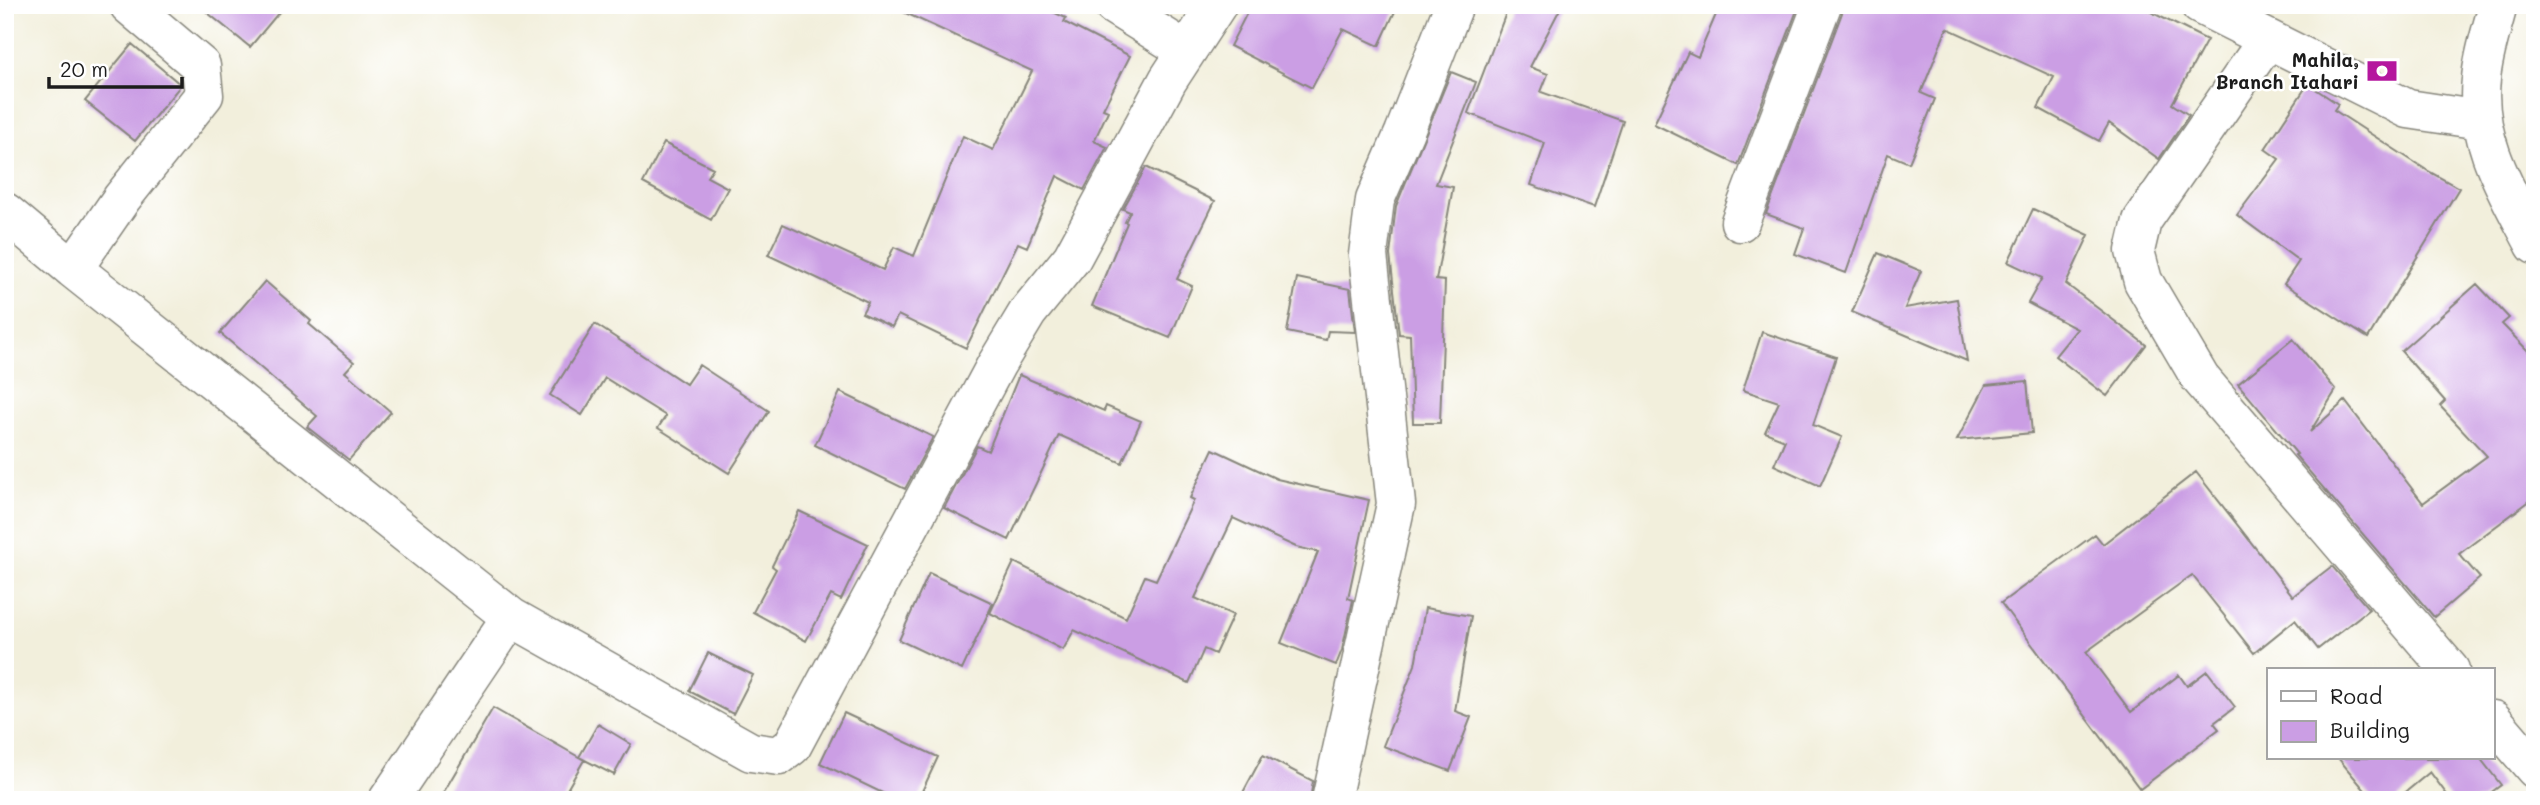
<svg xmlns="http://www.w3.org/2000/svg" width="2540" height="805" viewBox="0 0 2540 805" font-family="Mali,sans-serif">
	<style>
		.building { fill: #cb9ee4 }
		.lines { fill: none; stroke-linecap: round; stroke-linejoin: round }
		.street-casing { stroke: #87867c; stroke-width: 41 }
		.street { stroke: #fff; stroke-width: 38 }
		.labels { text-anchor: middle; stroke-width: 5; stroke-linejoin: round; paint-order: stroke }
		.poi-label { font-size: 19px; font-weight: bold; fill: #1c1c1c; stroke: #fff; text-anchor: end }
	</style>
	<rect width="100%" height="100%" fill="#fff"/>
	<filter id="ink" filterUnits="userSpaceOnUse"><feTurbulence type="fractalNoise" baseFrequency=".0143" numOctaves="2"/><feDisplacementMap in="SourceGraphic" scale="14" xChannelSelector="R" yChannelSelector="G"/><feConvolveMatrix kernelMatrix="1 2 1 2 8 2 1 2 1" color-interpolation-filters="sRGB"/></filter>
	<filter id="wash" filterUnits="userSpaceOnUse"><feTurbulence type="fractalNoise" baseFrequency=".00686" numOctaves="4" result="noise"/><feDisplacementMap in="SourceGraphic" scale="28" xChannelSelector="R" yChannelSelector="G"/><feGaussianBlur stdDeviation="1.57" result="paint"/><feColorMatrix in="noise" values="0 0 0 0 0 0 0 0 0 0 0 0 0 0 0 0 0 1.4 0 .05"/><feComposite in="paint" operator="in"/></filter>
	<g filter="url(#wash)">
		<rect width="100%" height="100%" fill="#f2efdc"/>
		<g id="blocks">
			<path class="building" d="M198,5h87l-35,42z
				M888,5h150l28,13 -2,4 66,34 -27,53 5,2 -14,30 13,6 -23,43 -27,-14 -30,71 -9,-4 -52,105 -68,-33 -6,12 -30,-14 6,-11 -100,-47 15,-31 100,46 11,-23 20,9 49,-120 30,14 39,-79z
				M1251,5h147l-19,41 -36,-17 -31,59 -82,-42z
				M1509,5h53l-32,62 18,7 -7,18 82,29 -29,86 -63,-22 14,-42 -77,-30z
				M1720,5h79l-61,160 -84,-41 34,-72 10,5z
				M1843,5h294l70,35 -35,64 17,11 -30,44 -50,-36 -10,18 -61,-33 16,-31 -107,-49 -26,65 14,6 -26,64 -21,-9 -42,119 -51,-19 9,-26 -38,-14 76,-201z
				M132,44l49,41 -46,56 -50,-40z
				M1451,72l25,10 -40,102 17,3 -17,93 9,1 -5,142h-27l-3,-88 -11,-1 -9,-79 6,-49z
				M2308,84l30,20 -4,6 94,61 31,17 -91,150 -84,-54 15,-23 -62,-46 42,-56 -14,-10z
				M664,143l49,25 -6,9 21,11 -17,32 -68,-37z
				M1146,167l69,34 -38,78 15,7 -22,52 -78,-32 35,-83 -2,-1 5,-10 -7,-3z
				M2033,209l56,26 -23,49 80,61 -39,51 -52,-40 22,-27 -49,-26 14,-25 -34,-16z
				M1878,253l43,18 -16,37 52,-9 10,62 -115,-49z
				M1297,278l53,11 5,43 -27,-1 -2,9 -39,-8z
				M265,281l46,40 -2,3 45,38 -9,10 46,40 -42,48 -42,-33 10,-11 -97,-83z
				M2477,284l32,34 -7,6 33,34v139l-76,57 21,24 -46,39 -139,-162 2,-1 -59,-70 55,-45 43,51 -26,42 35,-31 78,102 64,-47 -47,-50 5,-5 -44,-50z
				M595,324l91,60 13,-19 70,46 -40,62 -71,-45 8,-12 -61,-38 -23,37 -32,-20z
				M1762,332l74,25 -23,68 29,12 -22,49 -46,-21 11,-25 -20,-8 14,-30 -36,-12z
				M1019,375l85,36 2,-5 35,15 -19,42 -63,-28 -50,105 -65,-32 33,-62 11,5z
				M2027,381l5,52 -75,7 29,-55z
				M840,392l93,45 -28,52 -90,-44z
				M1213,449l64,30 92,21 -21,98 5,2 -11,50 -6,15 -55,-22 37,-91 -22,-5 -63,-29 -38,80 38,17 -18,39 -11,-5 -15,34 -115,-53 -11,20 -73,-37 24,-51 112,56 19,-42 11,4 38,-80 -4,-2z
				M2196,472l97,124 39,-30 37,43 -51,40 -23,-29 -41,33 -62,-78 -106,77 45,60 48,-37 8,11 20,-15 28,36 -21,16 5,6 -79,60 -139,-186 94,-69 8,10z
				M799,511l69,33 -27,56 -10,-5 -25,46 -53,-29 23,-43 -4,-3z
				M929,573l64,30 -31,67 -63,-30z
				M1425,608l46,8 -16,95 16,6 -21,54 -67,-25 32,-81z
				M708,653l45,22 -20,39 -44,-23z
				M493,708l91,52 -23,40h-122z
				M844,713l94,44 -20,43h-21l-77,-37z
				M598,724l33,20 -17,31 -35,-18z
				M1263,755l50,26 -3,19h-71z
				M2338,758h142l21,27 -20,15h-30l-21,-28 -34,28h-23z"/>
		</g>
	</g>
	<g filter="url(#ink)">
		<use href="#blocks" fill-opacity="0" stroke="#87867c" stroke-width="2"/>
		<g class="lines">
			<g class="street-casing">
				<path id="street" d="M1113,5l74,46
					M2200,5l208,104 73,11
					M2498,5c-6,24 -15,49 -17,74 -7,61 27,114 54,166
					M2268,39l-126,182 -7,30 8,30 57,97 250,292
					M5,212l68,57 438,348 240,135 28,4 13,-10 204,-381 32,-53 44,-54 96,-178 49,-75
					M1740,222l82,-217
					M73,269l49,-71 82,-103 -3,-29 -72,-61
					M2493,720l42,49
					M388,800l123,-183
					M1331,800l65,-296 -28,-249 7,-55 29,-67 50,-128"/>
			</g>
			<use href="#street" class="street"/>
		</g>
	</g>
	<defs>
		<g id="bank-bare" transform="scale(2.415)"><path d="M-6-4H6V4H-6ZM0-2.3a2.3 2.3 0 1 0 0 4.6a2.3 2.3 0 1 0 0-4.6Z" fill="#b5179e" stroke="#fff" stroke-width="2.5" paint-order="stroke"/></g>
	</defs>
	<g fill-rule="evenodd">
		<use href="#bank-bare" x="2382" y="71"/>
	</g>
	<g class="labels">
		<g class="poi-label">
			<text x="2359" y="67">Mahila,<tspan x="2359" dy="22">Branch Itahari</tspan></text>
		</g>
	</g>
	<rect width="2540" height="805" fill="none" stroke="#fff" stroke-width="28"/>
	<rect x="2267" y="668" width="228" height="91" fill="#ffffff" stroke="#a4a4a4" stroke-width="2"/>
	<rect x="2281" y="691" width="35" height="10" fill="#ffffff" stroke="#a4a4a4" stroke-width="2"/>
	<text x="2330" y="704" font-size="21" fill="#1c1c1c">Road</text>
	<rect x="2281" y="721" width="35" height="21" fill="#cb9ee4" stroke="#a4a4a4" stroke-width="2"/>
	<text x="2330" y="738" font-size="21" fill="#1c1c1c">Building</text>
	<path d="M49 77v10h133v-10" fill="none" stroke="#1c1c1c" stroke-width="3.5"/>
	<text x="60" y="77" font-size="21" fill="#1c1c1c" stroke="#ffffff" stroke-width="5" paint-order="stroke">20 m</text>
</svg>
